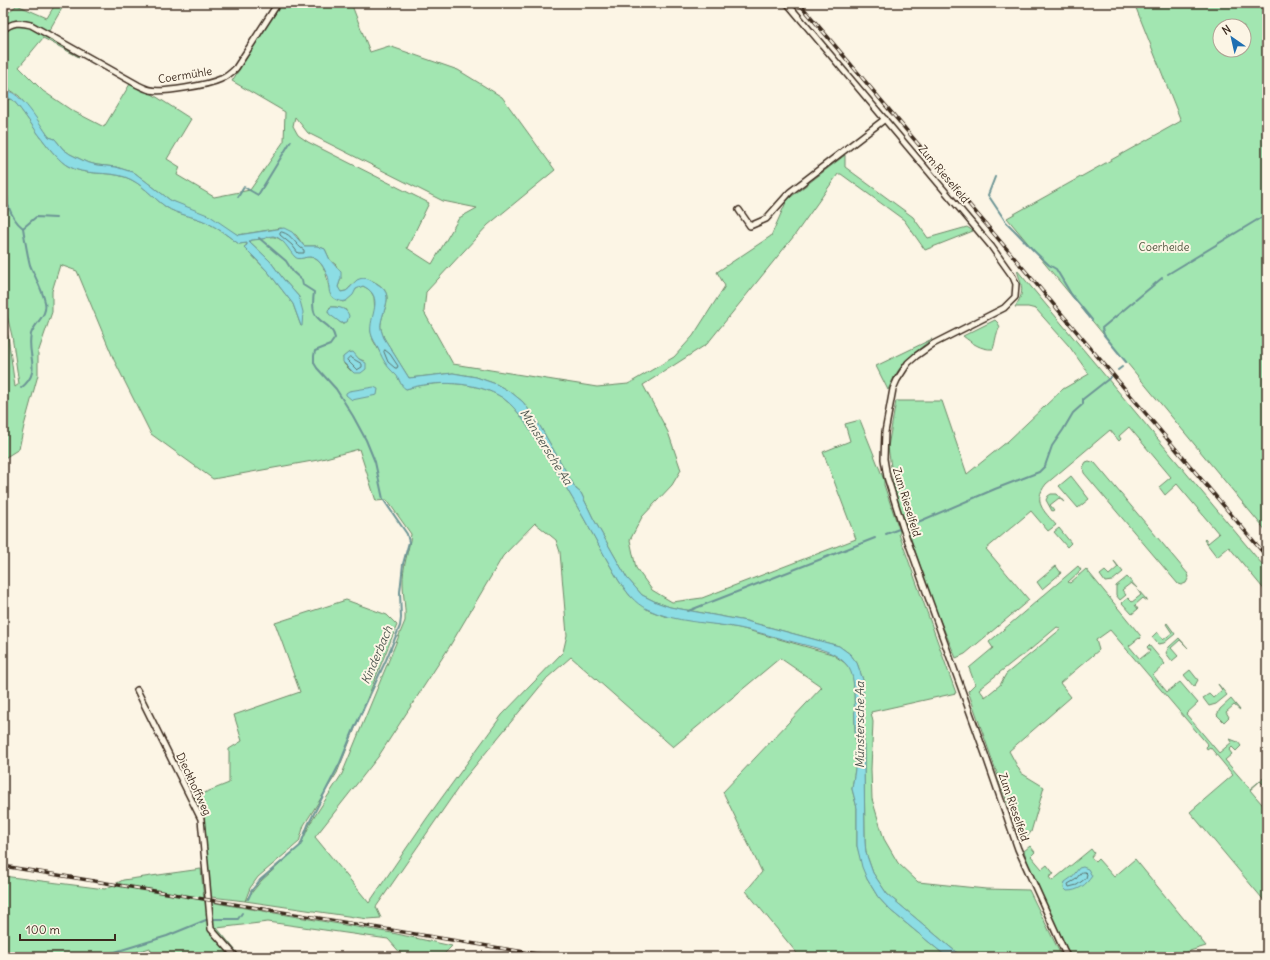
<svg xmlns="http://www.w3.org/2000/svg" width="1270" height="960" viewBox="0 0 1270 960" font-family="Delius,sans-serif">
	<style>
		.green { fill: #a2e6b1; stroke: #6e8868; fill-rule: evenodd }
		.water { fill: #8cdde4; stroke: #6c9595 }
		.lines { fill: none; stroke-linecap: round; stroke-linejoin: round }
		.shore { stroke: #5b726d; stroke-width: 1 }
		.stream { stroke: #6c9595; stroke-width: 2 }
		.street-casing { stroke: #3b2a1e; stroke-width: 8 }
		.street { stroke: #fcf5e5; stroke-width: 5 }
		.rail-casing { stroke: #3b2a1e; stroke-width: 3.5 }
		.rail { stroke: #fcf5e5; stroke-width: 2; stroke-dasharray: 6; stroke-linecap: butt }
		.labels { text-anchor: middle; stroke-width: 4; stroke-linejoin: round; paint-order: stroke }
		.street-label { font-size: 11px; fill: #3b2a1e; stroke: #fcf5e5 }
		.park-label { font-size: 11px; fill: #555943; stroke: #fcf5e5 }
		.water-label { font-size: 12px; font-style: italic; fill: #4f5750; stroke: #fcf5e5 }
	</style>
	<rect width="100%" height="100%" fill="#fcf5e5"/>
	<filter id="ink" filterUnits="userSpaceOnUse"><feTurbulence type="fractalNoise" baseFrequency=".025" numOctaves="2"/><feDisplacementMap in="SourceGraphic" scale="8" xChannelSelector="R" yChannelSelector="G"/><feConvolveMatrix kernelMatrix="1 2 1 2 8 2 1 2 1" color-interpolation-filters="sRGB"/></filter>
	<g filter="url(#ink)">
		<path class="green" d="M56,3h9l-19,33 33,21 -36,-19 -24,29 24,24 28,19 33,17 26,-43 22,10 39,25 -24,40 13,8 -3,8 37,22 36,-7 34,-49 1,-29 -53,-31 49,-78h70l19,49 19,-6 69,24 44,27 53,73 -67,55 -62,67 -2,20 29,52 144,23 31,-3 46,-27 19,-21 32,-50 -8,-14 54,-36 16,-36 58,-45v12l68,50 15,21 39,-11 6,4 -48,19 -21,-30 -63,-46h-3l-44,62 -87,108 -64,41 25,47 13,38 -9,15 -30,32 -12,23 6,28 16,22 20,12 30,-4 154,-59 -33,-87 27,-11 -5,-17 15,-4 24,60v5l16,47 -1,2 57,159 -85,19 2,10 -2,47 1,30 12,40 14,24 20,19 68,7 43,1 33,67h-100l-75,-63 -14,-21 -7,-20 -1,-11 -2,-162 -6,-17 -7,-9 -11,-8 -93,-25 -76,-14 -14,-5 -14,-7 -15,-17 -34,-60 -12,-25 -5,-4 -39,-68 -14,-19 -11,-9 -16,-9 -20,-7 -23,-4 -44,5 -25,-40c-2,-5 -4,-10 -3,-15 2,-14 14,-28 -3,-39 -8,-5 -15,-8 -23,-2 -4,3 -5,6 -9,9l-6,1 -2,-5 3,-9 -5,-13 -6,-5 -5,-11 -8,-3h-13l-8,-11 -15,-7 -43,7 -68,-35 -35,-27 -19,-6 -19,-2 -11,-3 -16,-8 -7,-5 -8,-10 -6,-2 -30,-41 -16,-11v-68l14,-12 30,13zM295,117l13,16 135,68 34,7 -18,10 -27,46 -25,-16 22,-45 -121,-61 -10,-7 -5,-9z
			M1134,3h133v529l-260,-314 174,-97zM1220,26h24v24h-24z
			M3,98l10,2 5,6c13,16 34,51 50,60 17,10 39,5 57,11 17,6 27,20 41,30 12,8 27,9 40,15 12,6 22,14 33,22l7,-1 1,2 -3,2 25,26 24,31 8,22 -2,-29 -15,-17 -14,-19 -21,-20c4,-2 8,-1 12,-2 3,0 6,-2 9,-2 8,-2 16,7 20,12 2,3 3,6 6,8 7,5 13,-7 25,7 11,14 2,31 22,38 11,-5 9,-14 20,-16l7,4 4,7 1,16 -4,18 2,9 16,28 8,7 3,7 6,7c29,-9 71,-8 97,9 19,14 27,34 40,53 28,41 51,87 76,130l11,15 18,14 16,6 76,12 92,26 13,9 5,6 3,7 1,12 2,74 -4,27 5,19v38l10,33 11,18 12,13 57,47h-147l-54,-66 16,-19 -39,-80 99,-105 -42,-29 -107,89 -102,-90 -24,21 -82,100 -89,129 5,11 -13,1 -123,-18 16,-20 39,-35 11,-24 31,-48 63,-153c1,-13 -2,-25 -2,-37 -1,-17 6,-33 8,-50l-24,-34 -11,1 -17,-52 -41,11 -105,19 -62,-45 -37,-74 -37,-89 -17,-6 -8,26v21l-14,41v22l-14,51 -5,23 -16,10v-143l5,20 7,51 4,-3 -7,-48 -9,-37v-95l4,-10 -4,-26zM330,307h6l10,3 -2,13h-3l-13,-11zM351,352l8,7 5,2 -13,10 -7,-7 -1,-7zM535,523l21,17 4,12 7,83 -4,17 -61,63 -75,103 -58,85 -54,-66 63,-80 70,-108 55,-93z
			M1017,270l250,300v23l-38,-46 -12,10 -13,-17 1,-1 3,4 11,-9 -42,-50 -12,11 -6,-8 12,-10 -42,-50 -10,9 2,3 -2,2 -9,-11 -64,54c-14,18 -2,27 10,41l-8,6 -17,-20 -45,38 43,51 -64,54 -9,4 -22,-52 -39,-113 -7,-46 8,-46h46l25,73 41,-33 55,-52 26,-15 -20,-28 -33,-37 -8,-2h-13c10,-15 7,-20 2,-37z
			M995,320l3,3 2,4c-5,8 -4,14 -7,22 -12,1 -21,-6 -30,-13z
			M932,339c-22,17 -33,25 -44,51l-12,-24z
			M1089,461l6,2 93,111 1,3 -3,6 -5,2 -3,-1 -94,-111 -1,-6 3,-5z
			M1071,476l18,23 -11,9 -19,-22z
			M1051,494h6l7,8 -5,-4 -9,7 4,5 -2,1 -6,-11 2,-4z
			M1059,528l12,15 -4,4 -13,-15z
			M1114,561l9,11 -11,9 -7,1 -5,-7 5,-4 4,4 9,-8z
			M1056,566l5,7 -19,16 -5,-7z
			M1078,566l3,4 -13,12 2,1 16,-14 54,66 1,3 -1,1 -1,-1 -10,8 11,13 10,-8 -3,-4 2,-2 16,19 -12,11 14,17 13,-10 18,21 -12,11 33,39 13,-11 -2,-3 8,3 3,4 -5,5 -4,-4 -3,3 3,4 -7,6 25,29 12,-10 5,-1v3l-4,3 -3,-3 -10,9 17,20v94l-77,-92 43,-37 -23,-28 -3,2 -1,-2 2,-2 -98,-115 -14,10 3,10 -39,33 11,14 -62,54 12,22 23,14 -13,45 -5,6 -6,1 -52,-148 7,-7 -6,-16 24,-20 -4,-6zM1057,627l4,2 -55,45 -6,11 -15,12 -6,-8 40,-32 5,-2z
			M1127,577l10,11 -6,-5 -9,7 4,5 -6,5 -4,-5v-9z
			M1137,589l10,11v1l-4,-3 -8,7 3,4 -6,5 -10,-11 6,-5 4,4 9,-7z
			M346,600l41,15 10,10 -60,148 -33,52 -5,17 -41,35 -8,11 -5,13 -34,-4 -7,-78 -10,-22 35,-14v-34l13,-8 -8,-26 66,-23 -25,-69z
			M1167,623l8,11 -11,9 -6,1 -6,-7 5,-5 6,8 9,-7 -6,-9z
			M1179,638l9,10 -8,-8 -9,8 7,8 -6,5 -6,-8 3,-6z
			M1190,670l8,10 -4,7 -10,-12z
			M1218,684l9,11 -11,9 -7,2 -6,-8 6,-4 4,4 9,-8z
			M1231,699l9,11 -6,-5 -8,7 3,5 -5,5 -7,-7 3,-6z
			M1030,846l5,6 -4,4 11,13 5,-4 7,9 -5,3 3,4 39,-32 3,4 -3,4 4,5 3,-3 16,18 21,-18 71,87 -36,11h-99l-40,-84 -7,-22z
			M201,869l3,32 188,32 60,13 -11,11h-37l-16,-18 -120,-17 -51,6 24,29h-88l-3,-9 -29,9h-118v-81l102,13 18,-9z"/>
		<path class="water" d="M3,88c21,7 34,32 46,49l6,2 8,10 7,5 16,8 11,3 19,2 19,6 35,27 40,16 28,19 46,-7 8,4 12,14h13l8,3 5,11 11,12v6l-3,9 3,5 5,-1c5,-3 7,-8 11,-11 6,-3 10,-2 15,1 25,12 12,24 9,42 -1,5 1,10 3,15l25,40 44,-5 23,4 20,7 16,9 11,9 14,19 39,68 5,4 12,25 34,60 15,17 14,7 14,5 76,14 93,25 11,8 7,9 6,17 2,162 1,11 7,20 14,21 75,63h-15l-57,-47 -12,-13 -11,-18 -5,-12 -5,-21v-38l-5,-19 4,-27 -2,-74c-1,-10 -2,-18 -9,-25 -11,-12 -29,-15 -44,-19 -21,-5 -41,-12 -62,-16 -30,-6 -64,-5 -92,-19 -13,-6 -20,-17 -28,-28 -25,-43 -48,-89 -76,-130 -13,-19 -21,-39 -40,-53 -26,-17 -68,-18 -97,-9 -6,-3 -6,-10 -10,-14 -12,-11 -13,-16 -20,-31 -2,-3 -4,-7 -5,-11 -3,-16 15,-36 -8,-47l-7,3 -3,6 -7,6c-4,1 -6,0 -9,-1 -12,-5 -6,-15 -9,-24 -2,-3 -4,-8 -6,-11 -12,-16 -20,-2 -27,-8 -6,-6 -12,-20 -22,-21 -4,0 -8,3 -12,3 -4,1 -8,0 -12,2l21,20 14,19 15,17 4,15 -1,14h-1l-8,-22 -24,-31 -12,-13 -13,-13 3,-2v-2l-8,1c-11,-8 -21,-16 -33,-22 -13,-6 -28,-7 -40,-15 -14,-10 -24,-24 -41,-30 -18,-6 -40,-1 -57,-11 -16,-9 -37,-44 -50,-60l-5,-6 -10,-5z
			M331,307c8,0 16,1 18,9l-2,6 -6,1 -12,-9 -1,-4z
			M353,352l6,7 7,4v6l-5,4h-7l-11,-11v-5l5,-4z
			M374,387l4,2 -1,6 -25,5 -6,-5v-2l3,-2z
			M1083,867l5,2 4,7c-6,9 -14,15 -25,15l-3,-3 1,-6 7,-5 7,-9z"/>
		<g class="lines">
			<path class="shore" d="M282,232c11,3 13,13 22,18v3h-6l-6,-8 -12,-10v-2z
				M385,350l5,4 8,12 -1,2h-2l-7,-6 -4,-10z
				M350,357l12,7v3l-5,3 -10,-10z
				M1082,872h3l2,2 -1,4 -9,7 -8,2 -1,-3 7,-4z"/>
			<path class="stream" d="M1263,3l4,12
				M3,154l5,51c3,9 7,17 15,23 2,12 4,25 7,37 5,12 12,24 15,37 3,14 -10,20 -14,32 -5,22 12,37 -10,54
				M995,177l-7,18 18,27 11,11 17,18 15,14 7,4 15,25 21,26
				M238,197l6,-10 14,8 33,-54
				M23,228l13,-11 20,1
				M1168,274l99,-60
				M1126,362l-22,-27 -2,-7 60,-50
				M1118,370l4,-3
				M911,525l84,-36 44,-17 6,-6 7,-20 11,-16 10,-17 10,-9v-5l28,-22
				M886,534l13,-5
				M688,611l187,-73
				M248,899l4,-9 8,-10 40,-34 8,-21 32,-62 14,-34 32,-69 14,-34 1,-8 -1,-26 3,-28 6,-22 -2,-8 -24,-35 -8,-37 -9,-22 -13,-24 -17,-27 -19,-21 -3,-5v-7l1,-5 15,-6 5,-7c-3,-14 -15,-14 -20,-24 -3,-6 -2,-15 -1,-22l-11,-7 -1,-5 -9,-8 -7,-11 -27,-23
				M93,957l22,-5 52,-16 39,-16 10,-1h22l4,-6"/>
			<g class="street-casing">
				<path id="street" d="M787,3l204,243 22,31 3,7 -1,13 -11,11 -71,36 -17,12 -8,7 -11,17 -4,9 -8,43 -1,27 3,18 16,51 82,226 33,95 49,108
					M3,30c9,-8 17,-8 28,-5l107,60c4,2 8,4 12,5 13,3 58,-5 71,-11 6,-2 11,-7 15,-11l42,-65
					M739,210l11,16 16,-7 24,-27 95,-73
					M137,690l64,129 10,110 25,28"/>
			</g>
			<use href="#street" class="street"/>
			<g class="rail-casing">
				<path id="rail" d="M799,3l468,554
					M3,866l552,91"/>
			</g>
			<use href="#rail" class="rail"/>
		</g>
	</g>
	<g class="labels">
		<g class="street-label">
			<text transform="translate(185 75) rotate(-9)" y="4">Coermühle</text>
			<text transform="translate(944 174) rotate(50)" y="4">Zum Rieselfeld</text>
			<text transform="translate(907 502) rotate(73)" y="4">Zum Rieselfeld</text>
			<text transform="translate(194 784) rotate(65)" y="4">Dieckhoffweg</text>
			<text transform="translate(1014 807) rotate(71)" y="4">Zum Rieselfeld</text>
		</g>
		<g class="park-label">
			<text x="1164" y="251">Coerheide</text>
		</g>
		<g class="water-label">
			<text transform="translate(546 447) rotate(58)" y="4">Münstersche Aa</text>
			<text transform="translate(377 655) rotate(-67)" y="4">Kinderbach</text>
			<text transform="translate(860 725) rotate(-90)" y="4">Münstersche Aa</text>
		</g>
	</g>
	<rect width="1270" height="960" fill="none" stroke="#fcf5e5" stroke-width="16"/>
	<rect x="8" y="8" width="1254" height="944" fill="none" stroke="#3b2a1e" stroke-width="1.5" filter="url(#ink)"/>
	<g transform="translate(1232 38) rotate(326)"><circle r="19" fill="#fcf5e5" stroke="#afa495"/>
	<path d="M0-3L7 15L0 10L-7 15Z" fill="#1f6fb2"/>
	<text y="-6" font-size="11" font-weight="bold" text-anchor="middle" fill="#3b2a1e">N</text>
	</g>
	<path d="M20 934v6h95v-6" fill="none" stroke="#3b2a1e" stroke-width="2"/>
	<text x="26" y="934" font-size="12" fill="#3b2a1e" stroke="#fcf5e5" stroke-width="3" paint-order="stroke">100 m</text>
</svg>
